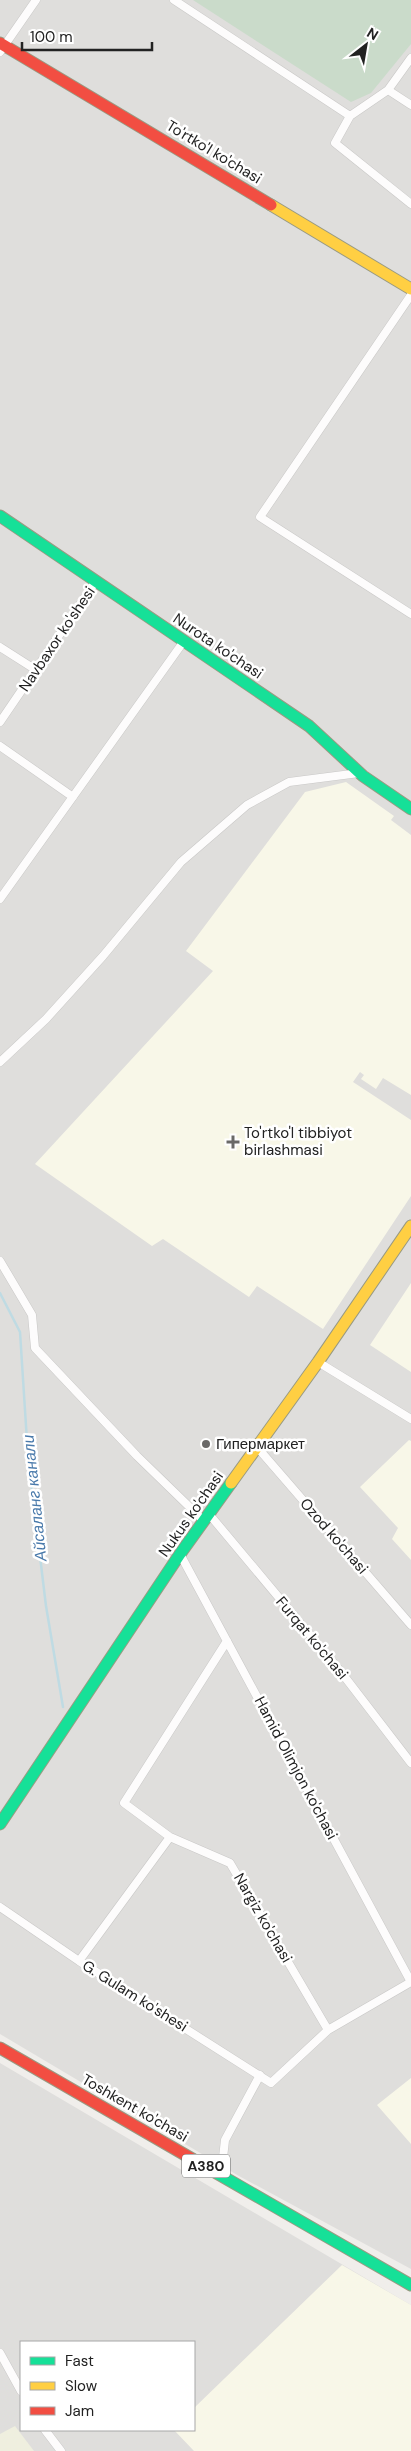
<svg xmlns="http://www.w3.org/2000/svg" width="411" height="2451" viewBox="0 0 411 2451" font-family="'DM Sans',sans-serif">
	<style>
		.residential { fill: #dfdedc; fill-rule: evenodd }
		.education { fill: #f8f7e8 }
		.farmland { fill: #efefdf }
		.cemetery { fill: #cadbca }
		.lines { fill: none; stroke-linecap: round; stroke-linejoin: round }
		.stream { stroke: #bfdbe3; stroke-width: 2.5 }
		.street-casing { stroke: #c9c8c7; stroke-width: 9 }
		.fast-casing { stroke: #999a82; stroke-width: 13 }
		.slow-casing { stroke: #999a82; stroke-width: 13 }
		.jam-casing { stroke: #999a82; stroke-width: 13 }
		.street { stroke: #fdfcfc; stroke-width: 8 }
		.fast { stroke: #16e098; stroke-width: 11 }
		.slow { stroke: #ffcf43; stroke-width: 11 }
		.jam { stroke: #f24e42; stroke-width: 11 }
		.poi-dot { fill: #6a6968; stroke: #fff; stroke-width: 2 }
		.labels { text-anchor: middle; stroke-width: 5; stroke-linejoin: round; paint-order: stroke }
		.shield { fill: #fff; stroke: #646464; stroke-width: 1 }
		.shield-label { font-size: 14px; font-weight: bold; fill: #222 }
		.street-label { font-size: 15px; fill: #222; stroke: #fff }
		.poi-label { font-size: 15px; fill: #222; stroke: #fff; text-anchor: start }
		.water-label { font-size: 16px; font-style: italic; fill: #4a7aab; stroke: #fff }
	</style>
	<rect width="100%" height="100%" fill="#f0eeeb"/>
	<path class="residential" d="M0,0h411v2269l-172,-93 -239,-142z
		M0,2063l411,242v146h-411zM21,2342h173v88h-173z"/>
	<path class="education" d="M346,782l48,34 -3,4 20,15v260l-28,-17 -7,11 -15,-10 3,-4 -4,-3 -7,10 58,38v76l-88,133 -66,-43 -8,11 -86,-58 -11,7 -117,-82 178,-193 -27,-20 119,-159z
		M411,1283v89l-41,-27z
		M409,1440l2,1v119l-19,-21 6,-11 -38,-41z
		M411,2078v66l-34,-39z
		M342,2265l69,40v146h-217l-20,-21h20v-22z"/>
	<path class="farmland" d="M15,2426l19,25h-34v-17z"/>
	<path class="cemetery" d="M193,0h218v44l-40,49 -20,9z"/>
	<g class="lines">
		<path class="stream" d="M0,1293l20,39 8,125 18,149 17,101"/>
		<g class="street-casing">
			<path id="street" d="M174,0l176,116 38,-26 23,-32
				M0,52l36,-52
				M388,90l23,15
				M350,116l-15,27 76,61
				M411,295l-151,222 151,97
				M0,647l36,23
				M0,722l96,-141
				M0,746l73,51
				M0,899l184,-258
				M0,1062l46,-43 57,-63 78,-94 66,-57 42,-23 70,-9
				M0,1261l32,54 3,33 102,108 67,65
				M318,1362l93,57
				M257,1447l154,178
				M209,1514l132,158 70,91
				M180,1554l231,428
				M170,1837l60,26 98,167
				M0,1907l79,54 192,122 57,-53 83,-48
				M79,1961l91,-124 -46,-34 103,-162
				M221,2175l4,-35 35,-65
				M0,2353l21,38
				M45,2430l16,21"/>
		</g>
		<g class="fast-casing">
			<path id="fast" d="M0,516l309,210 54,50 48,33
				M0,1824l180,-270 51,-71
				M194,2160l217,125"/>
		</g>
		<g class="slow-casing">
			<path id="slow" d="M271,205l140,84
				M231,1483l87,-121 93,-136"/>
		</g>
		<g class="jam-casing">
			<path id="jam" d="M0,43l271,162
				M0,2048l194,112"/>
		</g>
		<use href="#street" class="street"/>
		<use href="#fast" class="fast"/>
		<use href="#slow" class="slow"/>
		<use href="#jam" class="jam"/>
	</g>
	<g class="poi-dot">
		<path d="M230.5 1134.5h5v5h5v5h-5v5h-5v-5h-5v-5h5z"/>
		<circle cx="206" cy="1444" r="5"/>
	</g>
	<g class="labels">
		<rect class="shield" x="182" y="2154.5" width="48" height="23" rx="4"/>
		<g class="shield-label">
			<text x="206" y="2171">A380</text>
		</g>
		<g class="street-label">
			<text transform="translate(214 152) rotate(31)" y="5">To'rtko'l ko'chasi</text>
			<text transform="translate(57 639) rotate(-56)" y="5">Navbaxor ko'shesi</text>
			<text transform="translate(218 646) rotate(34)" y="5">Nurota ko'chasi</text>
			<text transform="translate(191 1514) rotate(-55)" y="5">Nukus ko'chasi</text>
			<text transform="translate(334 1536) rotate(49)" y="5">Ozod ko'chasi</text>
			<text transform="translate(312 1638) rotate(50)" y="5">Furqat ko'chasi</text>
			<text transform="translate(296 1768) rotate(62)" y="5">Hamid Olimjon ko'chasi</text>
			<text transform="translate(263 1918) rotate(60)" y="5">Nargiz ko'chasi</text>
			<text transform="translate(135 1996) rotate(32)" y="5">G. Gulam ko'shesi</text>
			<text transform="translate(135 2108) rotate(30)" y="5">Toshkent ko'chasi</text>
		</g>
		<g class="poi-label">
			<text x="244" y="1138">To'rtko'l tibbiyot<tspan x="244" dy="17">birlashmasi</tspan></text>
			<text x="216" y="1449">Гипермаркет</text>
		</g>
		<g class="water-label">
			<text transform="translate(34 1498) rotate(-96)" y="6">Айсаланг канали</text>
		</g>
	</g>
	<rect x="20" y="2341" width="175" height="90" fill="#ffffff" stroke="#a7a7a7"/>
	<rect x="30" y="2357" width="25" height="8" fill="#16e098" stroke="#a7a7a7"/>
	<text x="65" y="2366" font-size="15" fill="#222222">Fast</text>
	<rect x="30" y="2382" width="25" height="8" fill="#ffcf43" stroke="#a7a7a7"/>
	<text x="65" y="2391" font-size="15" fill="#222222">Slow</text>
	<rect x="30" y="2407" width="25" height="8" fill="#f24e42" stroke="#a7a7a7"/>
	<text x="65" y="2416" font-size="15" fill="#222222">Jam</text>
	<g transform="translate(366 45) rotate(31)" stroke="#ffffff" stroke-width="4" paint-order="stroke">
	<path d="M0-4L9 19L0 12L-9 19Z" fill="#222222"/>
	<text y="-8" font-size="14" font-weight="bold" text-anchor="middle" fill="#222222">N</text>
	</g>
	<path d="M22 42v8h130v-8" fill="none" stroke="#222222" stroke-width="2.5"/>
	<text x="30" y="42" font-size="15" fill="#222222" stroke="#ffffff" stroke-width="4" paint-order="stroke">100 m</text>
</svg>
